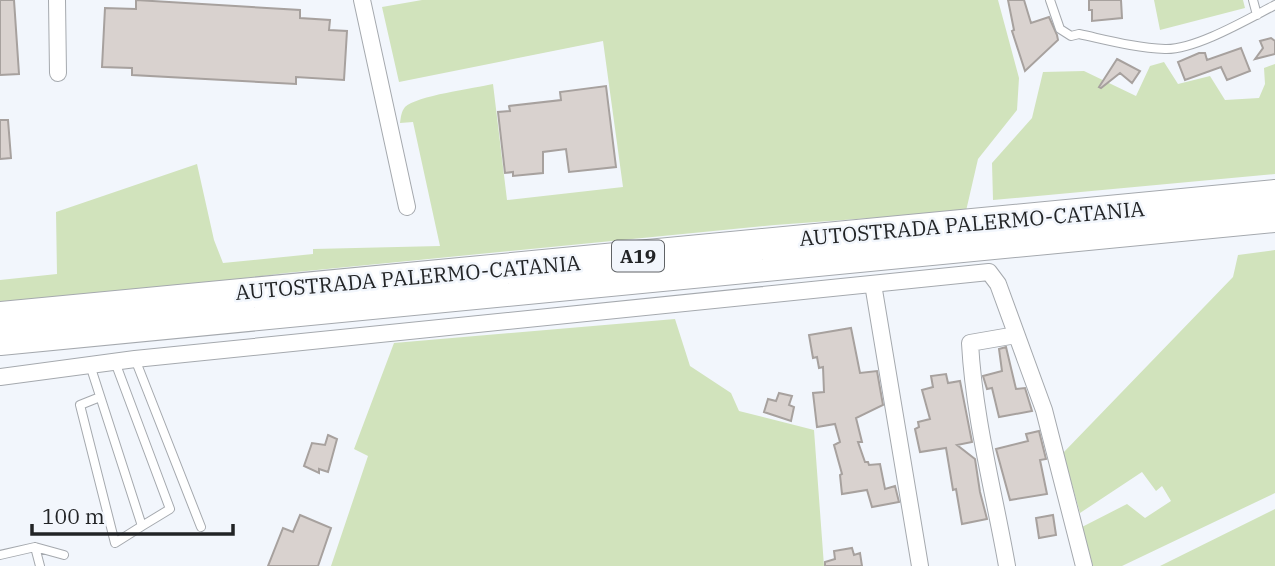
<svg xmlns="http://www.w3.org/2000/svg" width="1275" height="566" viewBox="0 0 1275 566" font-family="'IBM Plex Serif',serif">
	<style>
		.green { fill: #d1e3bc }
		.building { fill: #d9d2cf; stroke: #a7a19e; stroke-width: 2 }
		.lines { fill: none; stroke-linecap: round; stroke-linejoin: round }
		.lane-casing { stroke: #a5a9ae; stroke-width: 10 }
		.street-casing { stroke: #a5a9ae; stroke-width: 18 }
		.highway-casing { stroke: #a5a9ae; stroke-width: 32 }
		.lane { stroke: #fff; stroke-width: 8 }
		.street { stroke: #fff; stroke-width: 16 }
		.highway { stroke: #fff; stroke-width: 30 }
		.labels { text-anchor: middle; stroke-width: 5; stroke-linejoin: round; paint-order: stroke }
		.shield { fill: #f2f6fc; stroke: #606366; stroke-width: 2 }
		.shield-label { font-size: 19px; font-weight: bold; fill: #222426 }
		.street-label { font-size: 21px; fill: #222426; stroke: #f2f6fc }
	</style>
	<rect width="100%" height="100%" fill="#f2f6fc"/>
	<path class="green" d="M422,0h576l21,78 -2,32 -39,49 -12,52 -191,14 -489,48 -286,35v-28l57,-6 -1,-62 141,-48 17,76 9,23 90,-9v-5l127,-3 -27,-124 -13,1c1,-6 1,-11 5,-16 11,-11 70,-19 88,-23l14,116 116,-13 -20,-146 -204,41 -17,-75z
		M1154,0h89l2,8 -85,22z
		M1164,62l14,22 32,-8 15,24 34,-2 6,-14 -1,-16 11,-4v110l-282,26 -1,-37 40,-45 11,-46 41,-1 52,25 14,-30z
		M1275,250v243l-153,73h-29l-11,-39 45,-23 18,14 26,-17 -9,-15 -6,5 -14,-19 -62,41 -17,-60 170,-176 5,-22z
		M675,319l15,47 41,27 8,18 75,19 10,136h-493l37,-110 -14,-7 40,-106z
		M1275,509v57h-115z"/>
	<path class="building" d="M0,0h14l5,74 -19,1z
		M136,0l164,10v8l30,2 -1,10 18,1 -3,49 -48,-3v7l-164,-9v-7l-30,-1 3,-59 31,1z
		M1008,0h16l7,23 18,-6 8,18 1,5 -33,31 -13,-40 2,-1z
		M1089,0h32l1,18 -30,3v-11h-3z
		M1271,38l4,3v13l-20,5 8,-11 -3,-7z
		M1241,48l9,23 -23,9 -6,-13 -36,13 -7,-18 21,-9h6l2,7z
		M1117,59l23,12 -8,12 -12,-10 -19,15 -2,-1z
		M606,86l10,81 -47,5 -3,-23 -23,3v21l-30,3v-4l-8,1 -7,-61 12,-1 -1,-5 52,-6 -1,-8z
		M0,120h8l3,38 -11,1z
		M851,328l9,45 17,-2 6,34 -27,13 6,24h-4l7,20h3l1,3 11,-1 5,25 10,-3 4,16 -27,5 -5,-17 -25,4 -2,-19 2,-1 -8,-29 6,-3 -5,-18 -18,3 -4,-34 11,-1 -1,-25 -4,1 -2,-11 -4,1 -4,-23z
		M1006,347l10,42 9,-1 7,23 -33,6 -7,-29 -5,1 -4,-13 19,-5 -3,-22z
		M946,374l2,9 12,-2 12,61 -15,3 18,14 5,33 7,27 -25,5 -6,-35 -3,1 -7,-42 -26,4 -5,-23 4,-2 -1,-5 12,-3 -8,-29 11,-3 -2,-11z
		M779,393l13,3 -3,9 5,2 -3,14 -27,-9 4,-13 8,2z
		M1039,431l7,28 -6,1 7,34 -37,6 -14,-51 32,-8 -2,-7z
		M328,435l9,4 -9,33 -9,-3v4l-15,-7 8,-23 13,2z
		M300,515l31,13 -13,38h-50l15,-38 10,4z
		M1053,515l3,20 -17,3 -3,-20z
		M852,548l2,7 6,-2 2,13h-37v-4l10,-3 -1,-8z"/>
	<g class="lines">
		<g class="lane-casing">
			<path id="lane" d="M1050,0l10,29 11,7 8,-2c28,6 57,14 86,15 30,1 83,-30 110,-44
				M1253,0l4,15
				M135,359l66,168
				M90,365l52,161 28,-17 -55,-147
				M100,397l-20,8 35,138 27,-17
				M35,547l29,8
				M0,555l35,-8 5,19"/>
		</g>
		<g class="street-casing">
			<path id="street" d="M57,0l1,73
				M362,0l45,207
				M873,284l47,282
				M0,377l135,-18 854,-87 9,12 46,126 40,156
				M1007,566c-13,-74 -33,-148 -37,-223l46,-8"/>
		</g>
		<g class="highway-casing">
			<path id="highway" d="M0,317l1275,-122
				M0,340l1275,-123"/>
		</g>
		<use href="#lane" class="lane"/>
		<use href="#street" class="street"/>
		<use href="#highway" class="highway"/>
	</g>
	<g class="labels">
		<rect class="shield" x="612" y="240.5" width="52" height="31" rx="5"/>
		<g class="shield-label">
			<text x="638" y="263">A19</text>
		</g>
		<g class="street-label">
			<text transform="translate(972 224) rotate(-5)" y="7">AUTOSTRADA PALERMO-CATANIA</text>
			<text transform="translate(408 278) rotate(-5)" y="7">AUTOSTRADA PALERMO-CATANIA</text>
		</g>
	</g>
	<path d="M32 524v10h201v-10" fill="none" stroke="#222426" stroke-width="3.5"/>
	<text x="42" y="524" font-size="21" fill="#222426" stroke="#f2f6fc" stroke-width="5" paint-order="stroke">100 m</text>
</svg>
